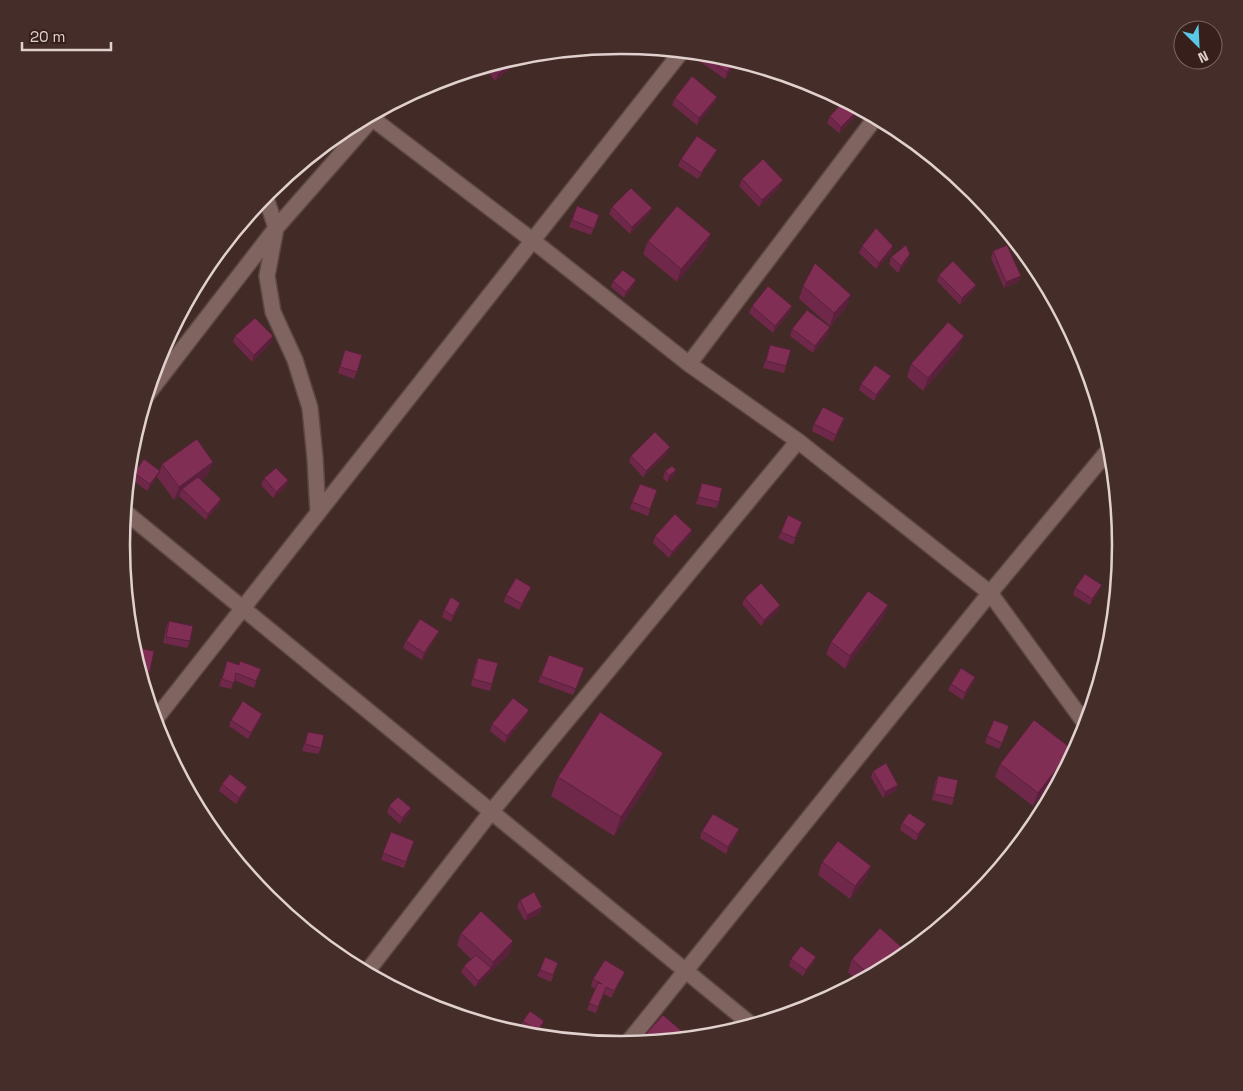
<svg xmlns="http://www.w3.org/2000/svg" width="1243" height="1091" viewBox="0 0 1243 1091" font-family="'Space Grotesk',sans-serif">
	<style>
		.lines { fill: none; stroke-linecap: round; stroke-linejoin: round }
		.street-casing { stroke: #5c4744; stroke-width: 18 }
		.street { stroke: #80645f; stroke-width: 15 }
		.wall { fill: #6f2849 }
		.shaded-wall { fill: #5a203c }
		.building { fill: #812e55; stroke: #5a203c }
		.rim { fill: none; stroke: #e1d1ce; stroke-width: 2.5 }
	</style>
	<rect width="100%" height="100%" fill="#422a26"/>
	<g class="lines">
		<g class="street-casing">
			<path id="street" d="M369,116l163,124 157,124 109,77 192,152 97,133
				M265,195l11,33 -9,48 6,36 22,48 15,48 5,50 3,55
				M689,364l187,-247
				M147,395l129,-167 102,-116
				M124,511l629,515
				M154,721l528,-670
				M366,973l125,-161 307,-371
				M625,1046l365,-453 122,-147"/>
		</g>
		<use href="#street" class="street"/>
	</g>
	<path class="wall" d="M702,54l36,6 -13,19 -26,-18z
		M521,55l-2,6 -24,20 -11,-14z
		M717,97l-3,6 -17,22 -25,-20 3,-7z
		M830,116l25,1 -16,16 -12,-10z
		M717,150l-3,6 -16,23 -20,-13 3,-7z
		M742,179l38,8 -21,20 -20,-21z
		M577,206l22,9 -8,20 -22,-8z
		M612,207l40,1 -3,6 -19,20 -21,-20z
		M648,241l58,6 -29,35 -34,-28z
		M862,246h31l-2,7 -15,16 -17,-16z
		M993,251l25,31 -14,6 -13,-30z
		M1024,251l14,17 4,8 -20,-20z
		M891,257l17,4 -10,12 -9,-9z
		M939,275l37,10 -3,6 -13,14 -23,-24z
		M613,281l20,6 -9,11 -13,-11z
		M803,286l43,22 -16,18 -31,-27z
		M752,306l38,6 -17,21 -24,-20z
		M830,327l-2,7 -15,19 -23,-17 2,-7z
		M235,336l36,7 -19,19 -19,-20z
		M770,345l16,21 -2,7 -21,-5z
		M959,349l-36,42 -16,-14 4,-13z
		M345,350l17,5 -8,24 -16,-6z
		M891,376l-3,7 -14,18 -15,-11 2,-6z
		M844,418l-2,7 -9,17 -21,-11 2,-7z
		M667,454l-24,23 -14,-15 2,-6z
		M213,462l-5,13 -7,5 18,25 -13,15 -27,-24 -5,4 -17,-23 -10,14 -16,-12 3,-6 26,-2 2,-7z
		M676,470l-3,7 -6,5 -4,-4 2,-7z
		M264,478l24,2 -2,7 -13,11 -12,-13z
		M702,483l17,19 -3,6 -20,-4z
		M657,490l-9,26 -18,-7 2,-7z
		M802,522l-9,23 -15,-7 3,-6z
		M692,530l-2,6 -21,22 -16,-15 2,-7z
		M531,587l-2,6 -10,17 -15,-8 2,-7z
		M1075,588l24,3 -9,14 -17,-10z
		M745,598l33,13 -17,15 -19,-22z
		M460,603l-2,6 -7,13 -9,-5 2,-7z
		M888,605l-5,13 -38,51 -19,-15 5,-12z
		M169,621l21,20 -3,7 -24,-5 3,-15z
		M439,631l-3,6 -14,23 -19,-12 3,-7z
		M132,647l18,24 -3,7 -6,-1z
		M549,655l35,13 -11,27 -35,-13z
		M478,658l14,26 -2,7 -19,-5 4,-21z
		M227,661l12,4 22,4 -7,19 -20,-8 -3,9 -12,-3z
		M973,683l-10,17 -15,-10 3,-6z
		M529,710l-3,6 -21,27 -15,-12 2,-7z
		M231,720l29,1 -12,18 -19,-13z
		M308,732l13,16 -3,6 -16,-3z
		M1007,733l-8,16 -14,-6 2,-7z
		M1072,749l-5,13 -34,44 -38,-29 5,-13z
		M873,771l25,14 -3,6 -12,7 -12,-21z
		M656,772l-42,64 -63,-40 7,-19z
		M938,776l16,22 -2,7 -20,-5 3,-17z
		M222,784l25,3 -2,6 -9,11 -17,-13z
		M389,806l22,2 -2,6 -9,10 -13,-11z
		M902,823l21,7 -7,11 -16,-11z
		M739,829l-3,7 -10,18 -26,-16 2,-7z
		M391,832l23,9 -10,27 -23,-8z
		M822,862l49,4 -5,12 -16,21 -32,-24z
		M520,900l22,7 -3,7 -14,7 -8,-14z
		M461,933l52,8 -4,13 -34,33 -14,-15 3,-6 7,-7 -14,-14z
		M791,959l22,4 -10,13 -14,-10z
		M852,959l47,3 -39,21 -12,-11z
		M558,963l-7,19 -14,-6 3,-6z
		M622,978l-11,20 -7,-4 -8,19 -9,-3 8,-21 -4,-3 2,-7z
		M523,1021l19,6 -7,10 -14,-10z"/>
	<path class="shaded-wall" d="M521,55l-2,6 -24,20 3,-7z
		M736,60h2l-13,19 2,-7z
		M717,97l-3,6 -17,22 2,-7z
		M857,111l-2,6 -16,16 2,-6z
		M717,150l-3,6 -16,23 3,-6z
		M783,180l-3,7 -21,20 3,-7z
		M652,208l-3,6 -19,20 2,-7z
		M711,234l-5,13 -29,35 4,-13z
		M893,246l-2,7 -15,16 3,-6z
		M910,254l-2,7 -10,12 3,-7z
		M1021,276l-3,6 -14,6 2,-6z
		M636,280l-3,7 -9,11 2,-6z
		M976,285l-3,6 -13,14 2,-7z
		M851,295l-5,13 -16,18 4,-13z
		M792,306l-2,6 -17,21 2,-7z
		M830,327l-2,7 -15,19 2,-7z
		M273,336l-2,7 -19,19 2,-7z
		M964,336l-5,13 -36,42 5,-13z
		M891,376l-3,7 -14,18 2,-6z
		M844,418l-2,7 -9,17 3,-7z
		M670,447l-3,7 -24,23 3,-6z
		M213,462l-5,13 -24,17 -2,-3 -3,7 -5,4 5,-13z
		M676,470l-3,7 -6,5 2,-6z
		M160,471l-3,6 -10,14 3,-7z
		M288,480l-2,7 -13,11 3,-6z
		M221,499l-2,6 -13,15 2,-6z
		M692,530l-2,6 -21,22 3,-6z
		M1102,585l-3,6 -9,14 2,-6z
		M531,587l-2,6 -10,17 3,-6z
		M460,603l-2,6 -7,13 2,-6z
		M780,605l-2,6 -17,15 3,-6z
		M888,605l-5,13 -38,51 5,-13z
		M439,631l-3,6 -14,23 2,-7z
		M975,677l-2,6 -10,17 2,-7z
		M529,710l-3,6 -21,27 2,-7z
		M262,714l-2,7 -12,18 3,-6z
		M1072,749l-5,13 -34,44 5,-13z
		M663,753l-7,19 -42,64 7,-19z
		M898,785l-3,6 -12,7 2,-6z
		M247,787l-2,6 -9,11 3,-6z
		M411,808l-2,6 -9,10 2,-6z
		M926,824l-3,6 -7,11 2,-7z
		M739,829l-3,7 -10,18 2,-7z
		M871,866l-5,12 -16,21 5,-13z
		M542,907l-3,7 -14,7 2,-6z
		M513,941l-4,13 -34,33 3,-6 13,-13 2,-6z
		M816,957l-3,6 -10,13 3,-6z
		M544,1021l-2,6 -7,10 3,-6z"/>
	<path class="building" d="M702,53l17,2 17,5 -9,12 -25,-18z
		M520,56l-22,18 -8,-9z
		M692,76l25,21 -18,21 -24,-20z
		M845,100l12,11 -16,16 -11,-11z
		M697,136l20,14 -16,23 -20,-14z
		M763,159l20,21 -21,20 -20,-21z
		M631,188l21,20 -20,19 -20,-20z
		M577,206l22,9 -5,14 -22,-9z
		M677,206l34,28 -30,35 -33,-28z
		M876,228l17,18 -14,17 -17,-17z
		M906,245l4,9 -9,12 -10,-9z
		M1007,245l14,31 -15,6 -13,-31z
		M953,261l23,24 -14,13 -23,-23z
		M815,263l36,32 -17,18 -31,-27z
		M623,270l13,10 -10,12 -13,-11z
		M768,286l24,20 -17,20 -23,-20z
		M807,310l23,17 -15,19 -23,-17z
		M255,318l18,18 -19,19 -19,-19z
		M948,322l16,14 -36,42 -17,-14z
		M770,345l21,5 -5,16 -20,-5z
		M345,350l17,5 -5,17 -17,-5z
		M875,365l16,11 -15,19 -15,-11z
		M823,407l21,11 -8,17 -22,-11z
		M655,432l15,15 -24,24 -15,-15z
		M197,439l16,23 -34,25 -17,-23z
		M144,459l16,12 -10,13 -16,-11z
		M672,466l4,4 -7,6 -4,-5z
		M276,468l12,12 -12,12 -12,-14z
		M198,477l23,22 -13,15 -26,-25z
		M702,483l20,5 -3,14 -21,-5z
		M640,484l17,6 -7,19 -18,-7z
		M675,514l17,16 -20,22 -17,-16z
		M788,515l14,7 -7,16 -14,-6z
		M1085,574l17,11 -10,14 -17,-11z
		M516,578l15,9 -9,17 -16,-9z
		M761,583l19,22 -16,15 -19,-22z
		M868,591l20,14 -38,51 -19,-14z
		M451,597l9,6 -7,13 -9,-6z
		M420,619l19,12 -15,22 -18,-12z
		M169,621l24,5 -3,15 -24,-4z
		M132,647l22,4 -4,20 -11,-1z
		M549,655l35,13 -8,21 -35,-13z
		M478,658l20,5 -6,21 -19,-5z
		M227,661l12,4 1,-4 21,8 -5,12 -20,-8 -2,10 -12,-4z
		M961,668l14,9 -10,16 -14,-9z
		M513,698l16,12 -22,26 -15,-12z
		M243,701l19,13 -11,19 -20,-13z
		M600,712l63,41 -42,64 -63,-40z
		M994,720l15,6 -7,17 -15,-7z
		M1034,720l38,29 -34,44 -38,-29z
		M308,732l16,3 -3,13 -16,-4z
		M886,763l12,22 -13,7 -12,-21z
		M230,774l17,13 -8,11 -17,-14z
		M938,776l20,4 -4,18 -20,-4z
		M398,797l13,11 -9,10 -13,-12z
		M909,813l17,11 -8,10 -16,-11z
		M713,814l26,15 -11,18 -26,-16z
		M391,832l23,9 -8,21 -23,-9z
		M838,841l33,25 -16,20 -33,-24z
		M534,892l8,15 -15,8 -7,-15z
		M481,911l32,30 -20,21 -32,-29z
		M880,928l29,26 -10,8 -27,15 -20,-18z
		M801,946l15,11 -10,13 -15,-11z
		M476,955l15,13 -13,13 -14,-15z
		M545,957l13,6 -5,12 -13,-5z
		M605,960l20,12 -11,19 -8,-4 -8,20 -9,-4 9,-20 4,1 -9,-5z
		M421,1002l13,6 -1,1 -13,-6z
		M530,1011l14,10 -6,10 -15,-10z
		M663,1015l28,24 -54,5z"/>
	<path d="M0 0H1243V1091H0ZM130 545a491 491 0 1 1 982 0a491 491 0 1 1-982 0Z" fill="#452e2a" fill-rule="evenodd"/>
	<path class="rim" d="M130 545a491 491 0 1 1 982 0a491 491 0 1 1-982 0Z"/>
	<g transform="translate(1198 45) rotate(156)"><circle r="24" fill="#37201c" stroke="#7b6763"/>
	<path d="M0-4L9 19L0 12L-9 19Z" fill="#59c8e5"/>
	<text y="-8" font-size="14" font-weight="bold" text-anchor="middle" fill="#e1d1ce">N</text>
	</g>
	<path d="M22 42v8h89v-8" fill="none" stroke="#e1d1ce" stroke-width="2.5"/>
	<text x="30" y="42" font-size="15" fill="#e1d1ce" stroke="#37201c" stroke-width="4" paint-order="stroke">20 m</text>
</svg>
